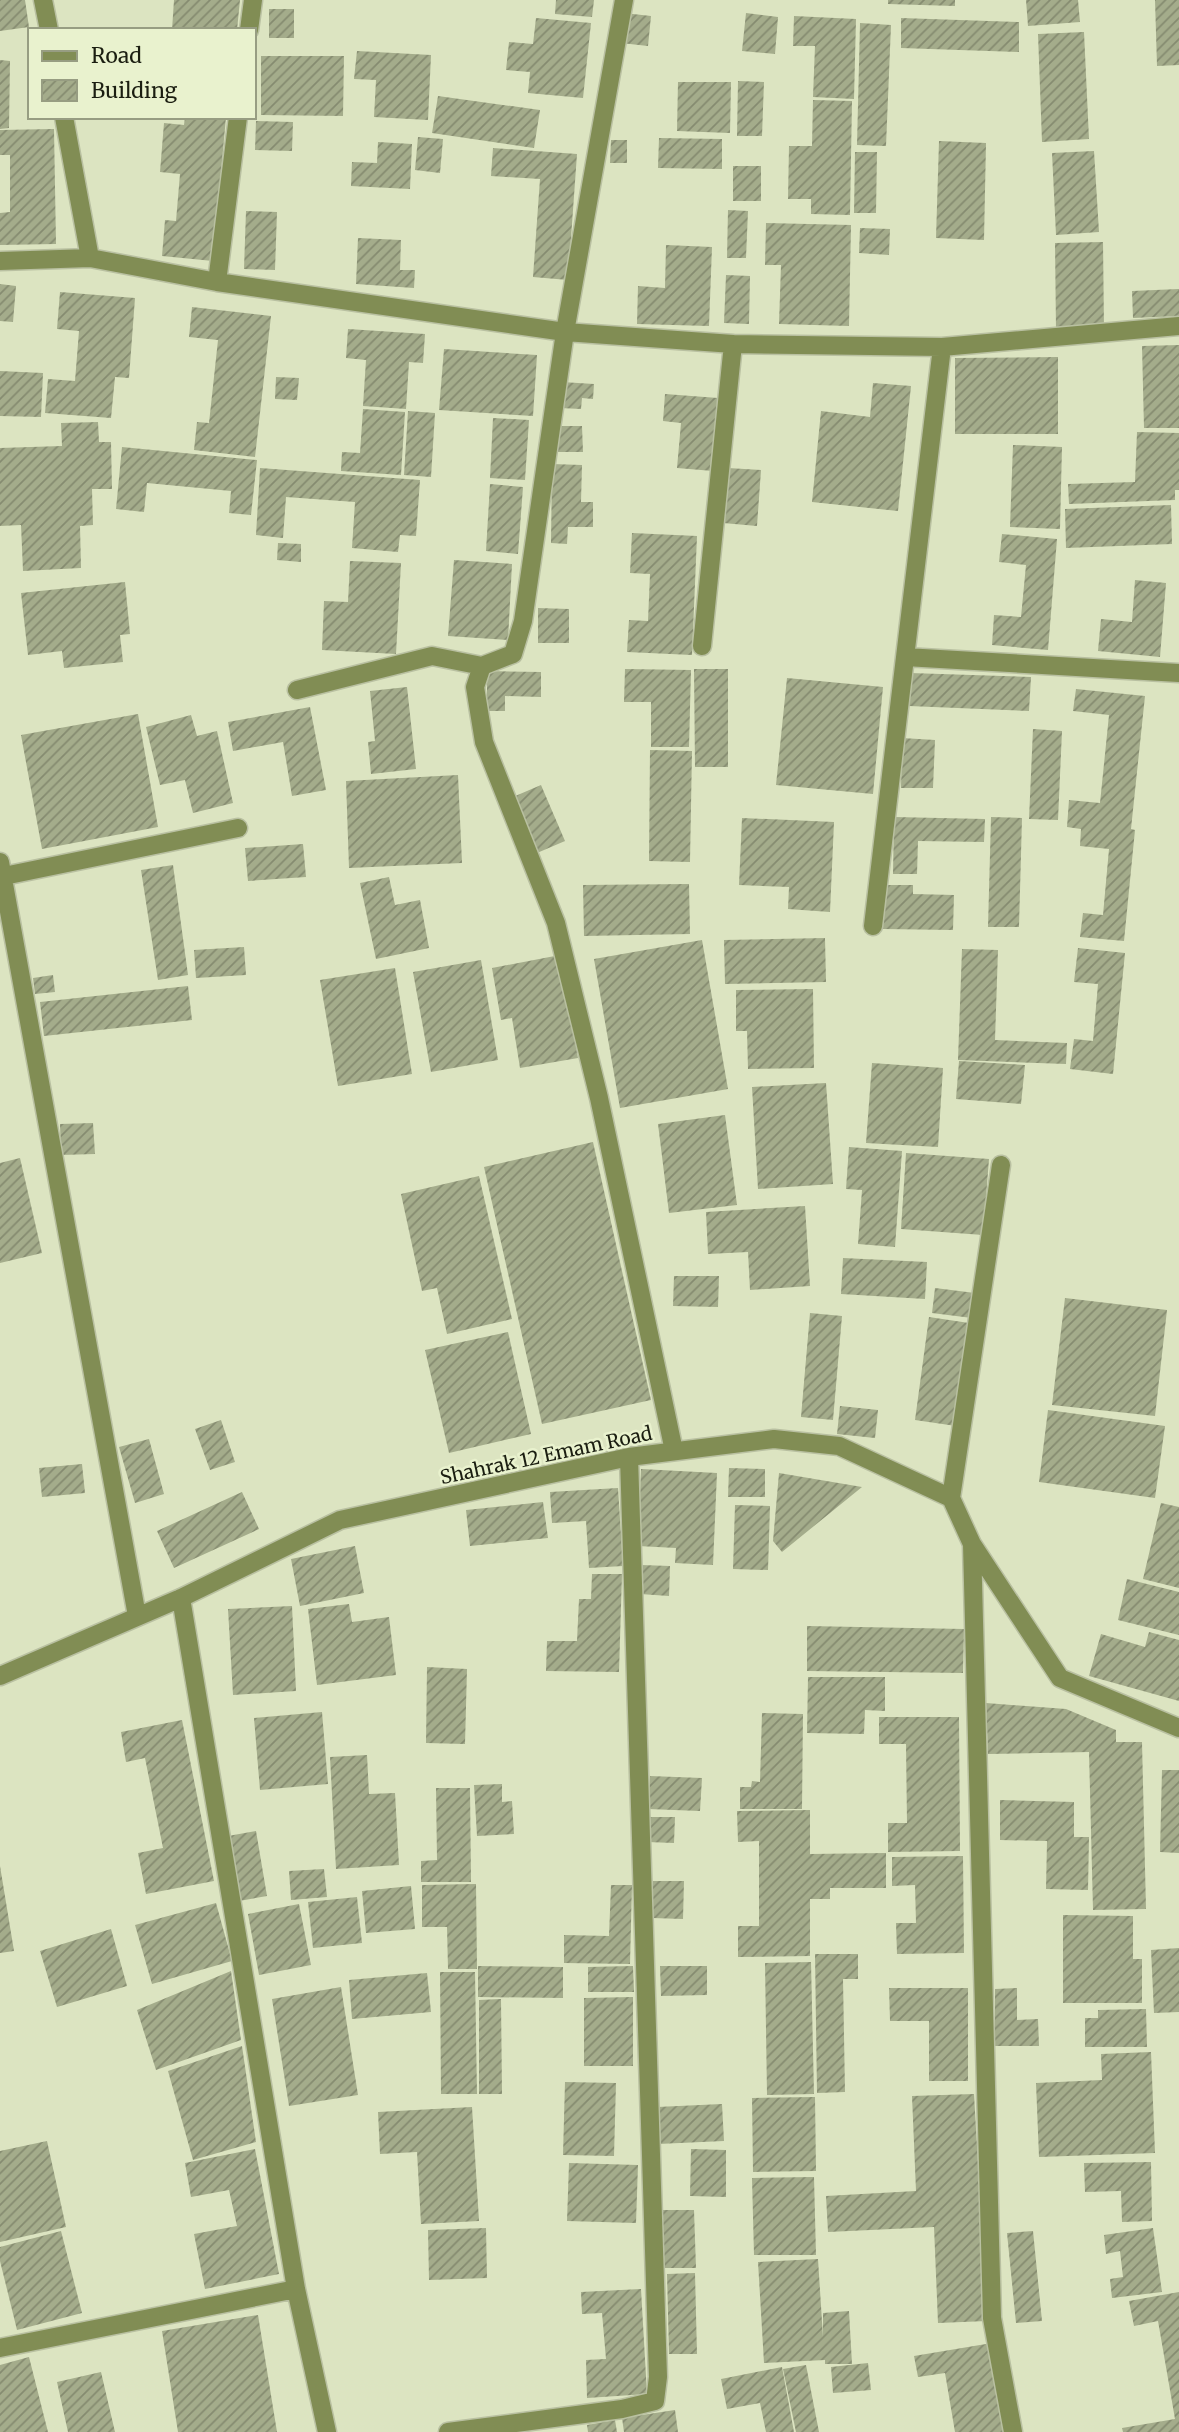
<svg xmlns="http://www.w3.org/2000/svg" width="1179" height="2432" viewBox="0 0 1179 2432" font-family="Merriweather,serif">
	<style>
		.building { fill: url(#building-hatch) }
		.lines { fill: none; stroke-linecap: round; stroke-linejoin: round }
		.minor-casing { stroke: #b9c0a1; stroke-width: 21 }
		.minor { stroke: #818d54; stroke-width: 18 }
		.labels { text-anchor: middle; stroke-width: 5; stroke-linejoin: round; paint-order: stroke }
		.street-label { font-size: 19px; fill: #1b1e11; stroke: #e9f2ce }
	</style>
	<defs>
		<pattern id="building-hatch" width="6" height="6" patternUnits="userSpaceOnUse" patternTransform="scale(1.75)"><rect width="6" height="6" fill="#a4ac8b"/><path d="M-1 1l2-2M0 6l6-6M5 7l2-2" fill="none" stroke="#858b70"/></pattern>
	</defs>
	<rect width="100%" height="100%" fill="#dce4c1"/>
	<path class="building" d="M0,0h25l4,27 -29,4z
		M174,0h66l-3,30h-65z
		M556,0h38l-2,17 -37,-3z
		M888,0h67v6l-67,-2z
		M1026,0h52l2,22 -52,4z
		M1155,0h24v65l-22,1z
		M269,9h25v29h-25z
		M624,13l27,3 -3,30 -27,-3z
		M746,13l32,4 -3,37 -33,-3z
		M794,16l62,3 -2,80 -41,-2 2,-51h-22z
		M536,18l55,5 -8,75 -55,-5 2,-21 -24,-2 3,-28 24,2z
		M901,18l118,4v30l-118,-4z
		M860,23l31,2 -5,121 -29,-1z
		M1084,32l5,107 -47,3 -4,-108z
		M357,51l74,4 -3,65 -54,-3 2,-37 -22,-1z
		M261,56h83l-1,60 -82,-1z
		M0,60l10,1 -1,67 -9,1z
		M738,81l26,1 -2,54h-25z
		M678,82h53l-1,51 -53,-2z
		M438,96l102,14 -6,38 -102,-15z
		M813,100l39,1 -2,114 -39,-1v-15h-23l1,-53h23z
		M185,117h41l-13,144 -51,-5 3,-36 11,1 4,-47 -20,-2 4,-49 20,2z
		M256,121l37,1 -1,29 -37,-1z
		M54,129l2,115 -56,1v-32l10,-1v-57h-10v-25z
		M418,137l25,2 -3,34 -25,-3z
		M659,138l63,1v30l-64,-1z
		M611,140h16v23h-17z
		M939,141l47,2 -2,97 -48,-2z
		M378,142l34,2 -2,45 -59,-3 1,-24 25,1z
		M493,148l84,6 -9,126 -35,-3 7,-98 -49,-3z
		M1094,151l5,81 -43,3 -4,-82z
		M855,152h22l-1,61h-22z
		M733,166h28v35h-28z
		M728,210l20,1 -2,47h-19z
		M246,211l31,1 -2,58 -31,-1z
		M766,223l85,2 -2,101 -70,-2 2,-59h-16z
		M860,228l30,1 -1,26 -30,-2z
		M358,238l43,2 -1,30h15l-1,18 -58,-4z
		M1103,242l1,87 -48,1 -1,-87z
		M666,245l46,2 -3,79 -72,-2 1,-38 27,2z
		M726,275l24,1 -1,48 -25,-1z
		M0,284l16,2 -3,36 -13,-1z
		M1179,289v27l-46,2 -1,-27z
		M60,292l75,6 -6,80 -14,-1 -4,41 -66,-5 3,-34 27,2 4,-50 -22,-2z
		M192,307l79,9 -16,141 -61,-7 3,-28 12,1 9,-83 -29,-3z
		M348,329l77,5 -2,29 -14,-1 -3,47 -43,-3 3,-46 -20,-2z
		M1179,345v83h-35l-2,-82z
		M444,349l93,6 -4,61 -94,-6z
		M1058,357v77h-103v-76z
		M0,371l43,2 -2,44 -41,-1z
		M276,377l23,1 -2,22 -22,-1z
		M562,382l32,2 -1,15 -11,-1 -1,11 -21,-1z
		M873,383l38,3 -13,125 -86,-9 9,-91 49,6z
		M665,394l53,4 -5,73 -36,-3 4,-45 -18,-2z
		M363,409l42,3 -4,63 -60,-4 1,-19 18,1z
		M408,411l27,2 -4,64 -27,-2z
		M493,418l36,2 -4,60 -35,-2z
		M98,422l1,20h12l1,47h-20l1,36 -13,1 1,42 -58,3 -2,-46 -21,1v-78l62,-2 -1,-23z
		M555,426h27l1,26h-28z
		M1137,432l42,1v57h-4v10l-106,4 -1,-20 67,-2z
		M1013,445l49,2 -2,82 -50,-2z
		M122,447l135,13 -6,55 -22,-2 2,-22 -84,-8 -3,29 -28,-3z
		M552,464l30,1 -1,37h12v25h-25l-1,17 -16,-1z
		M260,468l160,12 -4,56 -16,-1 -2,17 -46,-4 3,-46 -69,-5 -3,41 -27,-3z
		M728,468l33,2 -4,56 -34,-3z
		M490,484l33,3 -5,67 -32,-3z
		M1171,505l1,39 -106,4 -1,-39z
		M632,533l65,3 -5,119 -65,-3 2,-32 19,1 2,-47 -20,-1z
		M1002,534l55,5 -9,111 -56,-5 2,-30 27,2 5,-52 -27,-3z
		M278,543l23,1v18l-24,-2z
		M454,560l58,4 -4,76 -60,-4z
		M350,561l51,2 -5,91 -74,-4 2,-49 24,1z
		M1135,580l31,3 -6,74 -62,-6 3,-32 31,3z
		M125,582l5,52 -10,1 3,27 -59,6 -2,-17 -34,4 -7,-62z
		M538,608l31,1v34h-31z
		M625,669l66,1 -2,77h-38v-45h-27z
		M694,669h34v98h-33z
		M487,671l54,1v25l-36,-1v15h-18z
		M910,673l121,4 -2,34 -120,-5z
		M787,678l96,9 -10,107 -97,-9z
		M407,687l9,82 -45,5 -3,-32 7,-1 -5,-50z
		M1076,689l69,7 -14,133 4,1 -11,111 -44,-4 3,-24 20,2 6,-66 -29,-3 1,-17 -14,-2 2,-27 31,3 9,-88 -36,-4z
		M310,707l16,83 -34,6 -9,-54 -50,9 -5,-29z
		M138,714l20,113 -116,22 -21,-114z
		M191,715l6,21 20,-5 16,72 -40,10 -8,-33 -25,5 -14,-58z
		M1033,729l29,2 -4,89 -29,-1z
		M902,738l33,2 -2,48h-32z
		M650,750l42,1 -2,111 -41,-1z
		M458,775l4,88 -113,5 -3,-87z
		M541,785l24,56 -28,12 -24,-56z
		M894,817l91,2 -1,23 -66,-1 -1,33h-24z
		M991,817l31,1 -3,109h-31z
		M742,818l92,4 -4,90 -42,-3 1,-22 -50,-2z
		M303,844l3,33 -58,4 -3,-33z
		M173,865l15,110 -30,5 -17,-110z
		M389,877l6,28 25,-5 9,48 -53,11 -16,-76z
		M689,884l1,50 -106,2 -1,-51z
		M884,885h29v9l41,1 -1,35 -70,-1z
		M825,938l1,44 -101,2 -1,-44z
		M702,940l26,149 -108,19 -26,-149z
		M244,947l2,28 -50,3 -2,-28z
		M1078,948l47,5 -12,121 -43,-5 4,-30 19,2 5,-57 -24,-2z
		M962,949l36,1 -3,90 72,3 -1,21 -108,-4z
		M560,955l18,103 -58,10 -8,-50 -11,2 -9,-52z
		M481,960l17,100 -67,12 -18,-100z
		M395,968l17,106 -74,12 -18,-106z
		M53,975l2,17 -20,2 -2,-16z
		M188,986l4,34 -148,16 -4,-34z
		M813,989l1,79 -66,1 -1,-38h-11v-41z
		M959,1061l66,4 -4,39 -65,-5z
		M872,1063l71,5 -5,79 -72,-4z
		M826,1083l7,101 -75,5 -6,-102z
		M725,1115l12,90 -68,8 -11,-89z
		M93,1123l2,31 -34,1 -1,-31z
		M593,1142l58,258 -109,24 -58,-257z
		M849,1147l53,4 -7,96 -37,-3 4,-54 -16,-1z
		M906,1153l83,6 -6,76 -82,-6z
		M20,1158l22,95 -42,10v-100z
		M479,1176l33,143 -65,15 -10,-46 -15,3 -21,-97z
		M805,1206l5,80 -60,4 -2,-38 -40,2 -2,-42z
		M843,1258l84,4 -2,37 -84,-5z
		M674,1276h45l-1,31 -45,-1z
		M935,1288l40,5 -3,25 -40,-5z
		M1065,1298l102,12 -12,106 -103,-11z
		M810,1313l32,3 -9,104 -32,-3z
		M929,1317l40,6 -13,103 -41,-6z
		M508,1332l23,102 -82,19 -24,-103z
		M840,1406l38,4 -3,28 -38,-4z
		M1048,1410l117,16 -10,72 -116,-16z
		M221,1420l14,42 -25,8 -15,-41z
		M149,1439l15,55 -29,9 -16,-56z
		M82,1464l3,29 -43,4 -3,-29z
		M729,1468l36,1v28h-37z
		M641,1469l76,4 -4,92 -38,-2 1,-15 -38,-2z
		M779,1473l83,14 -80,65 -9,-11z
		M618,1488l5,78 -34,2 -3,-47 -34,2 -2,-31z
		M242,1492l17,37 -85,39 -17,-37z
		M543,1502l5,36 -78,8 -4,-36z
		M1161,1503l18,4v81l-36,-9z
		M735,1505l35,1 -2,64 -35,-1z
		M355,1546l9,47 -64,13 -9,-47z
		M641,1565l29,1 -1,30 -29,-2z
		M592,1574h30l-3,98 -73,-1 1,-30h30l2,-42h12z
		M1127,1579l52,13v43l-61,-15z
		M349,1604l3,18 37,-5 7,58 -79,10 -9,-76z
		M292,1606l4,85 -63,4 -5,-86z
		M807,1626l157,3 -1,44 -156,-2z
		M1149,1632l30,8v61l-90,-25 12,-42 44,13z
		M427,1667l40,2 -2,75 -39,-1z
		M808,1677h77v34l-20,-1 -1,24 -57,-1z
		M986,1703l80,6 50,21v12h26l4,167 -53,1 -4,-158 -101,2z
		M322,1712l6,72 -68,6 -6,-72z
		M762,1713l41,1 -1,95h-62v-22h11l1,-6 8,1z
		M879,1717h80l1,134 -72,1v-29h19l-1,-79h-27z
		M182,1720l32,161 -68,13 -8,-41 25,-5 -18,-90 -19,4 -5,-30z
		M367,1755l2,39 26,-1 4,72 -63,4 -6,-112z
		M1162,1770h17v83l-19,-1z
		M650,1776l52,2 -2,33 -52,-2z
		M502,1784v18l10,-1 2,33 -37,2 -3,-51z
		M436,1788h34l1,94h-50v-21l16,-1z
		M1000,1800l74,2v35h15l-1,53 -42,-1 1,-48 -47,-1z
		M810,1810v44l76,-1v35h-56v11h-20v57l-72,1v-31h21v-85l-21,1 -1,-31z
		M646,1817h29l-1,26 -27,-1z
		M256,1831l11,65 -28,5 -11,-65z
		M963,1856l1,97 -67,1 -1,-31h20l-1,-38 -23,1v-29z
		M0,1866l14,85 -14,2z
		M324,1869l3,28 -36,3 -2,-29z
		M653,1881h31l-1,38 -31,-1z
		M476,1884l1,85h-29l-1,-42h-25v-42z
		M611,1885h21l-2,79 -66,-1v-28l45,1z
		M411,1886l4,43 -49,4 -4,-42z
		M357,1897l5,46 -49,5 -5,-46z
		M216,1903l16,58 -80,23 -17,-59z
		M299,1904l12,61 -52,10 -11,-61z
		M1063,1915l70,1v43h9v44h-79z
		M111,1929l16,57 -70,21 -17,-56z
		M1179,1948v64l-25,1 -3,-63z
		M815,1954h43v25h-15l2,113 -28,1z
		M811,1962l3,132 -47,1 -2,-132z
		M478,1966l85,1v31l-85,-1z
		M633,1966l1,26h-46v-25z
		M660,1966h47v29l-46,1z
		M231,1971l10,69 -85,30 -19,-60z
		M440,1972h35l2,122h-36z
		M427,1973l4,39 -79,7 -3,-39z
		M341,1987l17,108 -69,11 -17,-107z
		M889,1988h79v93h-39v-60h-39z
		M1017,1988v32l21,-1 1,27h-44v-57z
		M633,1997v69h-49v-68z
		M501,1999l1,95h-23v-94z
		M1146,2009l1,38h-62v-29h13v-8z
		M242,2046l14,96 -63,18 -25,-89z
		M1151,2052l4,101 -116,4 -3,-74 66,-3 -1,-26z
		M565,2082l51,1 -2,73 -51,-1z
		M974,2094l13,227 -49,2 -4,-96 -106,5 -2,-36 90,-5 -4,-95z
		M815,2097l1,74 -63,1 -1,-74z
		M722,2104l2,37 -66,3 -1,-37z
		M472,2107l7,114 -58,3 -4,-72 -37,2 -2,-42z
		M47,2141l19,86 -66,15v-91z
		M255,2149l24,125 -74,15 -11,-55 43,-8 -8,-36 -38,7 -6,-34z
		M691,2149l35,1v47l-36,-1z
		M1151,2162l1,59 -30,1 -1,-31 -36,1 -1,-29z
		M569,2163l69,2 -2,58 -69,-2z
		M814,2177l2,78h-62l-2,-77z
		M659,2210h35l2,58h-37z
		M486,2228l1,50 -58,2 -1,-50z
		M1153,2228l9,64 -50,6 -2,-19 13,-2 -3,-26 -14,3 -2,-19z
		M61,2231l21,82 -65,17 -17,-69v-14z
		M1033,2231l9,90 -26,2 -9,-90z
		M818,2259l5,78v-24l26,-2 3,53h-27v-4l-61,3 -6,-101z
		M695,2273l2,81h-28l-2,-80z
		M641,2289l6,105 -60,4 -1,-38 20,-1 -4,-46 -20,1 -1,-22z
		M1179,2292v140h-56l-1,-4 53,-9 -17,-98 -24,5 -5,-25z
		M258,2315l19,117h-99l-16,-101z
		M992,2343l14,89h-51l-10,-59 -27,4 -4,-21z
		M29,2357l19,75h-48v-67z
		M868,2363l3,27 -38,3 -2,-26z
		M806,2365l13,67h-23l-13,-63z
		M782,2367l12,65h-28l-6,-29 -33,6 -6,-30z
		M101,2372l14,60h-47l-11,-50z
		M675,2410l3,22h-54l-2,-14z
		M615,2420l2,12h-29l-1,-7z"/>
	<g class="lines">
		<g class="minor-casing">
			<path id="minor" d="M43,0l6,30
				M624,0l-59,332 -42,289 -10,33 -31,12 -7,21 9,55 72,181 43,175 75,353
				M249,30l4,-30
				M64,117l26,141
				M0,261l90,-3 127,24 348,50 168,12 209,3 237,-21
				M217,282l21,-165
				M702,646l31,-302
				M905,657l274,16
				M297,690l135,-34 50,10
				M0,862l137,754
				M4,876l234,-48
				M873,926l69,-579
				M951,1498l50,-333
				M972,1544l20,774 21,114
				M181,1598l115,691 31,143
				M0,1676l181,-78 159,-78 289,-63 145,-18 65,7 112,52 21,46 88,134 119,50
				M0,2348l296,-59
				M448,2432l174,-23 33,-8 3,-24 -29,-920"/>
		</g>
		<use href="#minor" class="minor"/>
	</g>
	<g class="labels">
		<g class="street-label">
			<text transform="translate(546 1455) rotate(-12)" y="7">Shahrak 12 Emam Road</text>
		</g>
	</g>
	<rect x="28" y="28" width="228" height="91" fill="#e9f2ce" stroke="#979d82" stroke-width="2"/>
	<rect x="42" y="51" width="35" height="10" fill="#818d54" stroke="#979d82" stroke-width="2"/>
	<text x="91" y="63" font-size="21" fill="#1b1e11">Road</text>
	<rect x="42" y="80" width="35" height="21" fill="url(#building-hatch)" stroke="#979d82" stroke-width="2"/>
	<text x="91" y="98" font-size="21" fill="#1b1e11">Building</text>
</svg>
